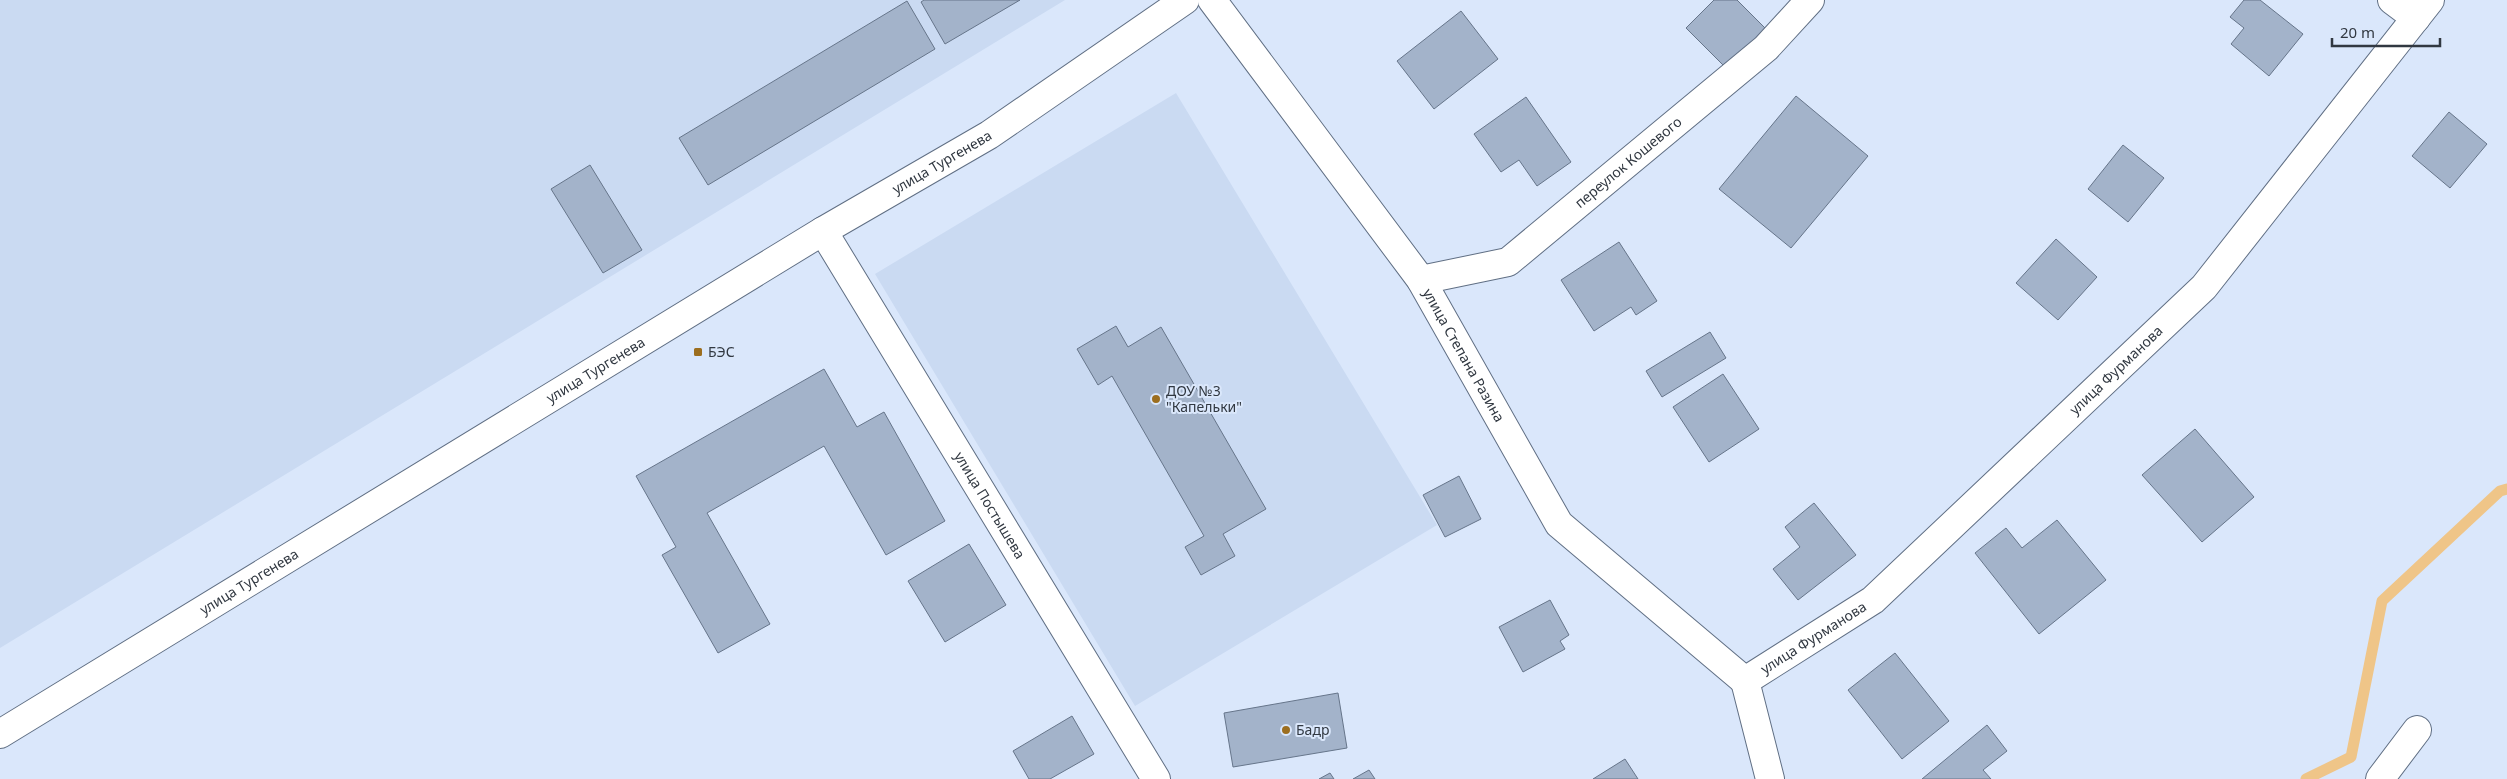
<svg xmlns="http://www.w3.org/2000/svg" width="2507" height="779" viewBox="0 0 2507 779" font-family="'Noto Sans',sans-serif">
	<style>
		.built { fill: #cadaf2 }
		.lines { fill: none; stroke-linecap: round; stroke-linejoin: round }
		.stream { stroke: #efc588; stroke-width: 11 }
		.building { fill: #a3b3ca; stroke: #66758a }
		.minor-casing { stroke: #606f84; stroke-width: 30 }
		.tertiary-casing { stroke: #606f84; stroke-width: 30 }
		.minor { stroke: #fff; stroke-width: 28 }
		.tertiary { stroke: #fff; stroke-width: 28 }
		.poi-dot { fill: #9c6e1f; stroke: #dae7fb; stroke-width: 2 }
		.labels { text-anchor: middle; stroke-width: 4; stroke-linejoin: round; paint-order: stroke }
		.street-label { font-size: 14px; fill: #313841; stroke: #dae7fb }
		.poi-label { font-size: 14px; fill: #313841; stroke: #dae7fb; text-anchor: start }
	</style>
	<rect width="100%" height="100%" fill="#dae7fb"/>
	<path class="built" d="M0,0h1065l-1065,648z
		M1176,93l261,432 -302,181 -260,-432z"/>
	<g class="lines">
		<path class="stream" d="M2306,779l45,-22 31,-156 118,-110 7,-2"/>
	</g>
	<path class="building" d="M924,0h96l-75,44 -24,-42z
		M1714,0h23l31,31 -39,40 -43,-43z
		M2244,0h16l43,34 -34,42 -38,-32 13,-16 -14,-11z
		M907,1l28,48 -227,136 -29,-47z
		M1461,11l37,48 -64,50 -37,-48z
		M1796,96l72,60 -77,92 -72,-59z
		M1526,97l45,65 -34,24 -18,-26 -18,12 -27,-38z
		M2449,112l38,32 -37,44 -38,-32z
		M2123,145l41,33 -36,44 -40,-33z
		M590,165l52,85 -39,23 -52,-84z
		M2056,239l41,38 -39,43 -42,-37z
		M1619,242l38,59 -21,14 -5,-8 -37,24 -33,-51z
		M1116,326l12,21 33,-20 105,182 -43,25 12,22 -34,19 -16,-28 19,-11 -92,-160 -14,9 -21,-36z
		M1710,332l16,26 -64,39 -16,-26z
		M824,369l33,58 27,-15 61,109 -59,34 -62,-109 -117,67 63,111 -52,29 -56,-98 14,-8 -40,-71z
		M1723,374l36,55 -50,33 -36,-55z
		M2195,429l59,68 -52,45 -60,-67z
		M1459,476l22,43 -36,18 -22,-42z
		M1814,503l42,52 -58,45 -25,-31 27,-22 -15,-20z
		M2057,520l49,60 -67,54 -64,-81 31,-25 16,20z
		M969,544l37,61 -61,37 -37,-61z
		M1550,600l19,35 -9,6 5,8 -42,23 -24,-45z
		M1895,653l54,68 -47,38 -54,-69z
		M1338,693l9,55 -114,19 -9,-54z
		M1072,716l22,38 -44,25h-21l-16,-28z
		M1987,725l20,26 -24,19 8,9h-69z
		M1625,759l13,20h-45z
		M1369,770l6,9h-22z
		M1330,773l4,6h-15z"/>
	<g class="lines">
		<g class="minor-casing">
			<g id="minor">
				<path id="s1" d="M1212,0l209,280 138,244 186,157"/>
				<path d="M2392,0l24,18"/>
				<path id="s2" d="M823,231l333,548"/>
				<path id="s3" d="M1421,280l87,-18 258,-214 44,-48"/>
				<path id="s4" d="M1745,681l128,-81 331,-313 226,-287"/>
				<path d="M1745,681l25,98"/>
				<path d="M2380,779l37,-49"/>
			</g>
		</g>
		<g class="tertiary-casing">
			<g id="tertiary">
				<path id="s5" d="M0,734l823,-503 166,-96 196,-135"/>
			</g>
		</g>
		<use href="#minor" class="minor"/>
		<use href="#tertiary" class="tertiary"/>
	</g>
	<g class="poi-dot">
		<rect x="693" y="347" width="10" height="10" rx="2.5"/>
		<circle cx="1156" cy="399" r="5"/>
		<circle cx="1286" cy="730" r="5"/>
	</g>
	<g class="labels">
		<g class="street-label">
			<text dy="5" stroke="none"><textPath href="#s5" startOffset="1102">улица Тургенева</textPath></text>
			<text dy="5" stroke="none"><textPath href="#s3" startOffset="245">переулок Кошевого</textPath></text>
			<text dy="5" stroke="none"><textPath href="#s1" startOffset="436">улица Степана Разина</textPath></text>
			<text dy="5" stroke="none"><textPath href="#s4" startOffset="486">улица Фурманова</textPath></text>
			<text dy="5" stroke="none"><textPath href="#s5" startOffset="698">улица Тургенева</textPath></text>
			<text dy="5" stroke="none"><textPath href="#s2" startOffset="321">улица Постышева</textPath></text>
			<text dy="5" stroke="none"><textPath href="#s5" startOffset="292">улица Тургенева</textPath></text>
			<text dy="5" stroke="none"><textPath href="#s4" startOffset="81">улица Фурманова</textPath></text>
		</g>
		<g class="poi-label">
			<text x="708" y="357">БЭС</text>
			<text x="1166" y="396">ДОУ №3<tspan x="1166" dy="16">"Капельки"</tspan></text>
			<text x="1296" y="735">Бадр</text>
		</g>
	</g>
	<path d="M2332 38v8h108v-8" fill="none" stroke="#313841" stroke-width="2.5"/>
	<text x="2340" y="38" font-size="15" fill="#313841" stroke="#dae7fb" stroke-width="4" paint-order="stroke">20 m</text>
</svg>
